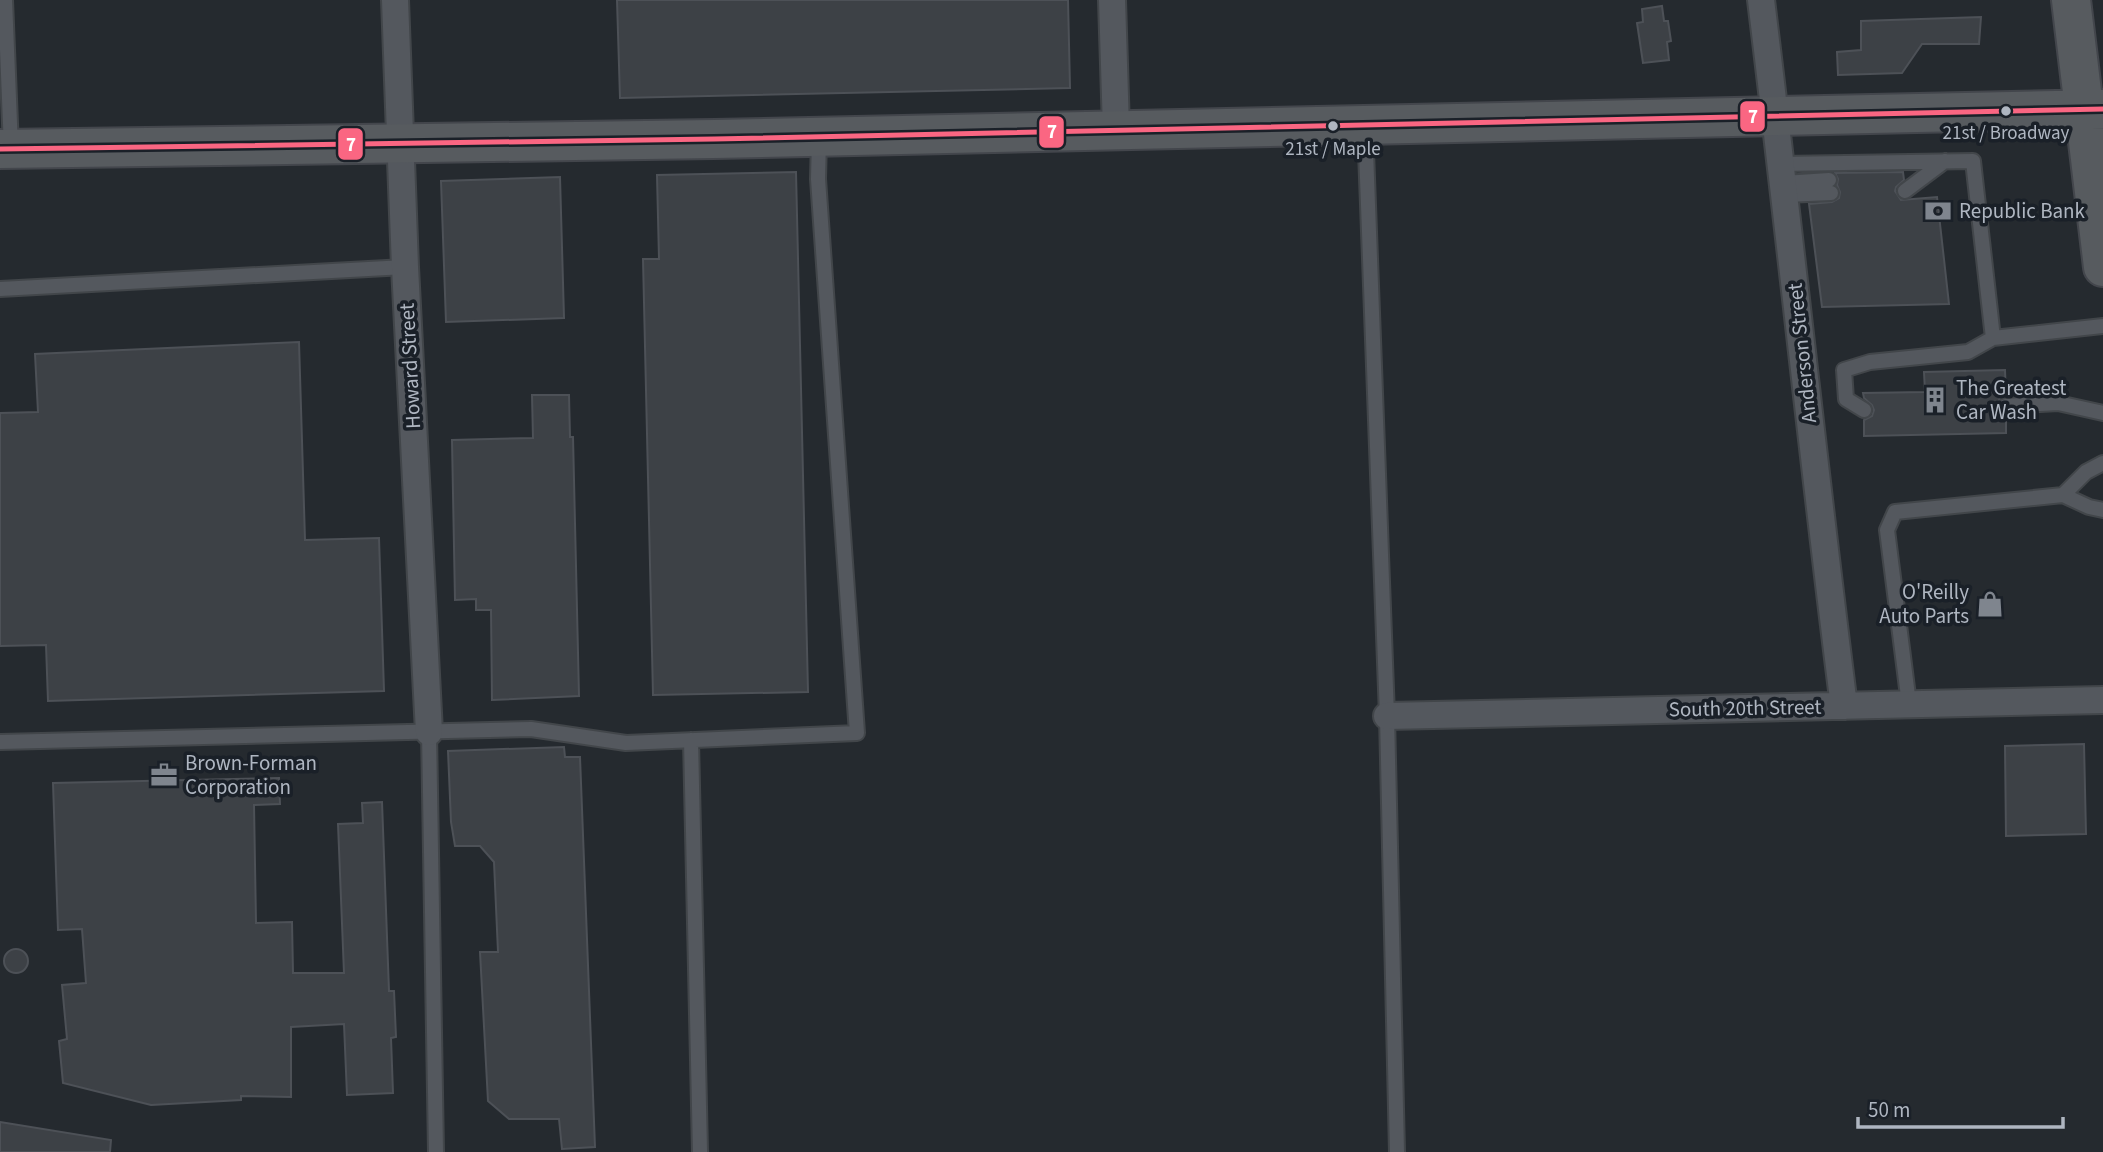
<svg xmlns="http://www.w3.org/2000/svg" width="2103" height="1152" viewBox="0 0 2103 1152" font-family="'Source Sans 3',sans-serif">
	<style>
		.building { fill: #3d4146; stroke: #4d5157; stroke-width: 2 }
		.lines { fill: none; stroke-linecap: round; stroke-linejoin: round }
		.lane-casing { stroke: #42464a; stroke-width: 18 }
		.street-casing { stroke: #42464a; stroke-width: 30 }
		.primary-casing { stroke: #43464c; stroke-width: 42 }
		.lane { stroke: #54585e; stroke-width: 14 }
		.street { stroke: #54585e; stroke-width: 26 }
		.primary { stroke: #575b5f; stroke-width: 38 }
		.bus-1-casing { stroke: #1a2028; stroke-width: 10 }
		.bus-1 { stroke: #fa6682; stroke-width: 5 }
		.bus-dot { fill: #afb6c1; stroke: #1a2028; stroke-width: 2.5 }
		.labels { text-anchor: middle; stroke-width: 7; stroke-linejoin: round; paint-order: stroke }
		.bus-label { font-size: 19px; fill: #afb6c1; stroke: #1a2028 }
		.poi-label { font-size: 21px; fill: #afb6c1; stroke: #1a2028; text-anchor: start }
		.street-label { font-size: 21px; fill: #afb6c1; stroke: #1a2028 }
		.line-badge { stroke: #1a2028; stroke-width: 2.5 }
		.badge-label { font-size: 19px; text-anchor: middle; font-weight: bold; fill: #fff }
	</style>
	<rect width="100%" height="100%" fill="#252a2f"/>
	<path class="building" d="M617,0h451l2,88 -450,10z
		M1662,6l2,15h4l3,20 -4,1 2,18 -26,3 -6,-40 6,-1 -1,-13z
		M1981,17l-2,27h-57l-20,29 -64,2 -1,-23 24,-2v-29z
		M796,172l12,520 -155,3 -10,-436h16l-2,-84z
		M1903,172l1,8 -8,7 -1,4 6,9 36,-3 12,107 -127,3 -13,-103 23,-2 7,-4 1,-6 -3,-7 1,-6 -3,-6z
		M560,177l4,141 -118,4 -5,-141z
		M299,342l6,198 74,-2 5,153 -336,10 -2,-56 -46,1v-233l38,-1 -3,-58z
		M2005,370l1,26 -6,2 -4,8 2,6 8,4v17l-142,3v-16l8,-4 2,-6 -2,-5 -8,-7 -1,-5 62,-1 -1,-20z
		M532,395h37l1,42h3l6,259 -87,4 -1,-90h-15v-11l-21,1 -3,-160 81,-2z
		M2084,744l2,90 -80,2 -1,-90z
		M564,747l1,10h15l15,390 -33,2 -3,-30h-50l-21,-18 -8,-149h18l-4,-90 -14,-16h-25l-4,-24 -3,-71z
		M279,778l1,26 -26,1 2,118 36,-1 1,51h51l-6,-149 25,-1 -1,-20 20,-1 7,189h5l2,46 -5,1 2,55 -46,2 -3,-71 -53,3v70l-50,-1v4l-90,5 -88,-22 -4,-42 8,-2 -5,-54 24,-2 -4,-54 -24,1 -5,-147z
		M4 961a12 12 0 1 1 24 0a12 12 0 1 1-24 0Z
		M0,1122l111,18 -1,12h-110z"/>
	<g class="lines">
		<g class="lane-casing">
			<path id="lane" d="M5,0l6,148
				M1362,127l4,24 21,565 10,436
				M1781,164l192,-3 20,177 110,-12
				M1784,183l45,-3
				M1905,191l40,-30
				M1785,195l46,-2
				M0,289l405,-22
				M2006,406l52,-3 45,10
				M1864,410l-18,-11 -2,-29 26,-8 98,-10 25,-14
				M2063,495l23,-23 17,-9
				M1909,704l-22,-174 8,-18 168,-17 26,12 14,3
				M429,732l7,420
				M691,740l9,412
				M0,742l531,-13 95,14 231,-10 -39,-554 1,-41"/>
		</g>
		<g class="street-casing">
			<path id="street" d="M395,0l10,267 24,465
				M1112,0l4,129
				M1761,0c29,235 53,471 83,706
				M1387,716l716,-16"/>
		</g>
		<g class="primary-casing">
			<path id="primary" d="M2071,0l32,267
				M0,149l714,-10 1389,-30"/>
		</g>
		<use href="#lane" class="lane"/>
		<use href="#street" class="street"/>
		<use href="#primary" class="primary"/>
		<g class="bus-1-casing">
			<path id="bus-1" d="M0,149l714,-10 1389,-30"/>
		</g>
		<use href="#bus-1" class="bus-1"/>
	</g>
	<defs>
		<g id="bank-bare" transform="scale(2.1)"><path d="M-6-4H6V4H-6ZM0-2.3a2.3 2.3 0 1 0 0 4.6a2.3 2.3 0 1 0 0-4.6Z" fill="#7f858e" stroke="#1a2028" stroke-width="2.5" paint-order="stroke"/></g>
		<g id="building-bare" transform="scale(2.1)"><path d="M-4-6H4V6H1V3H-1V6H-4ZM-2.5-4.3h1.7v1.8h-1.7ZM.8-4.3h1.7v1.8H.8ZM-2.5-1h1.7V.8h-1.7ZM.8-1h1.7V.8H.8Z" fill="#7f858e" stroke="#1a2028" stroke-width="2.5" paint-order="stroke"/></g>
		<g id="shop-bare" transform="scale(2.1)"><path d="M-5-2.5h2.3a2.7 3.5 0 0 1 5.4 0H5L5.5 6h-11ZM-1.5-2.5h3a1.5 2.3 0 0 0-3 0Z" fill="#7f858e" stroke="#1a2028" stroke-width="2.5" paint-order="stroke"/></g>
		<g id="office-bare" transform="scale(2.1)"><path d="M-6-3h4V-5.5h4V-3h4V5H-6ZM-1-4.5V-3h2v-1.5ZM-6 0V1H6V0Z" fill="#7f858e" stroke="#1a2028" stroke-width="2.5" paint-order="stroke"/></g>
	</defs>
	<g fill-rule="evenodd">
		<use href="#bank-bare" x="1938" y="211"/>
		<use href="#building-bare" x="1935" y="400"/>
		<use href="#shop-bare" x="1990" y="604"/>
		<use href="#office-bare" x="164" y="775"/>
	</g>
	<g class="bus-dot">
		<circle cx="2006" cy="111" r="6"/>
		<circle cx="1333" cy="126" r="6"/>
	</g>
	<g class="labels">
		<g class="bus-label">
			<text x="2006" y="139">21st / Broadway</text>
			<text x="1333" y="155">21st / Maple</text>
		</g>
		<g class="poi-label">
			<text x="1959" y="218">Republic Bank</text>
			<text x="1956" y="395">The Greatest<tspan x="1956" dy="24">Car Wash</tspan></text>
			<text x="1969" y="599" text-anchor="end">O'Reilly<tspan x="1969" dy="24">Auto Parts</tspan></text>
			<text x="185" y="770">Brown-Forman<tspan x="185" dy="24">Corporation</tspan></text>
		</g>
		<g class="street-label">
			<text transform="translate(1802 353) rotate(-96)" y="7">Anderson Street</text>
			<text transform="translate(410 366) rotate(-93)" y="7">Howard Street</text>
			<text transform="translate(1745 708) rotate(-1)" y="7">South 20th Street</text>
		</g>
	</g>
	<g class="line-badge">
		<rect x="1739" y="100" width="27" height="33" rx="7" fill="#fa6682"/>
		<rect x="1038" y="115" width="27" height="34" rx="7" fill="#fa6682"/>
		<rect x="337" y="127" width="27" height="34" rx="7" fill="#fa6682"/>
	</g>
	<g class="badge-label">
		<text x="1753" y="123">7</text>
		<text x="1052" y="138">7</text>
		<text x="351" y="151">7</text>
	</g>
	<path d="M1858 1117v10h205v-10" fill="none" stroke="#afb6c1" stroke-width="3.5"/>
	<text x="1868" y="1117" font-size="21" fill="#afb6c1" stroke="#1a2028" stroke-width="5" paint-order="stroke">50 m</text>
</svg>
